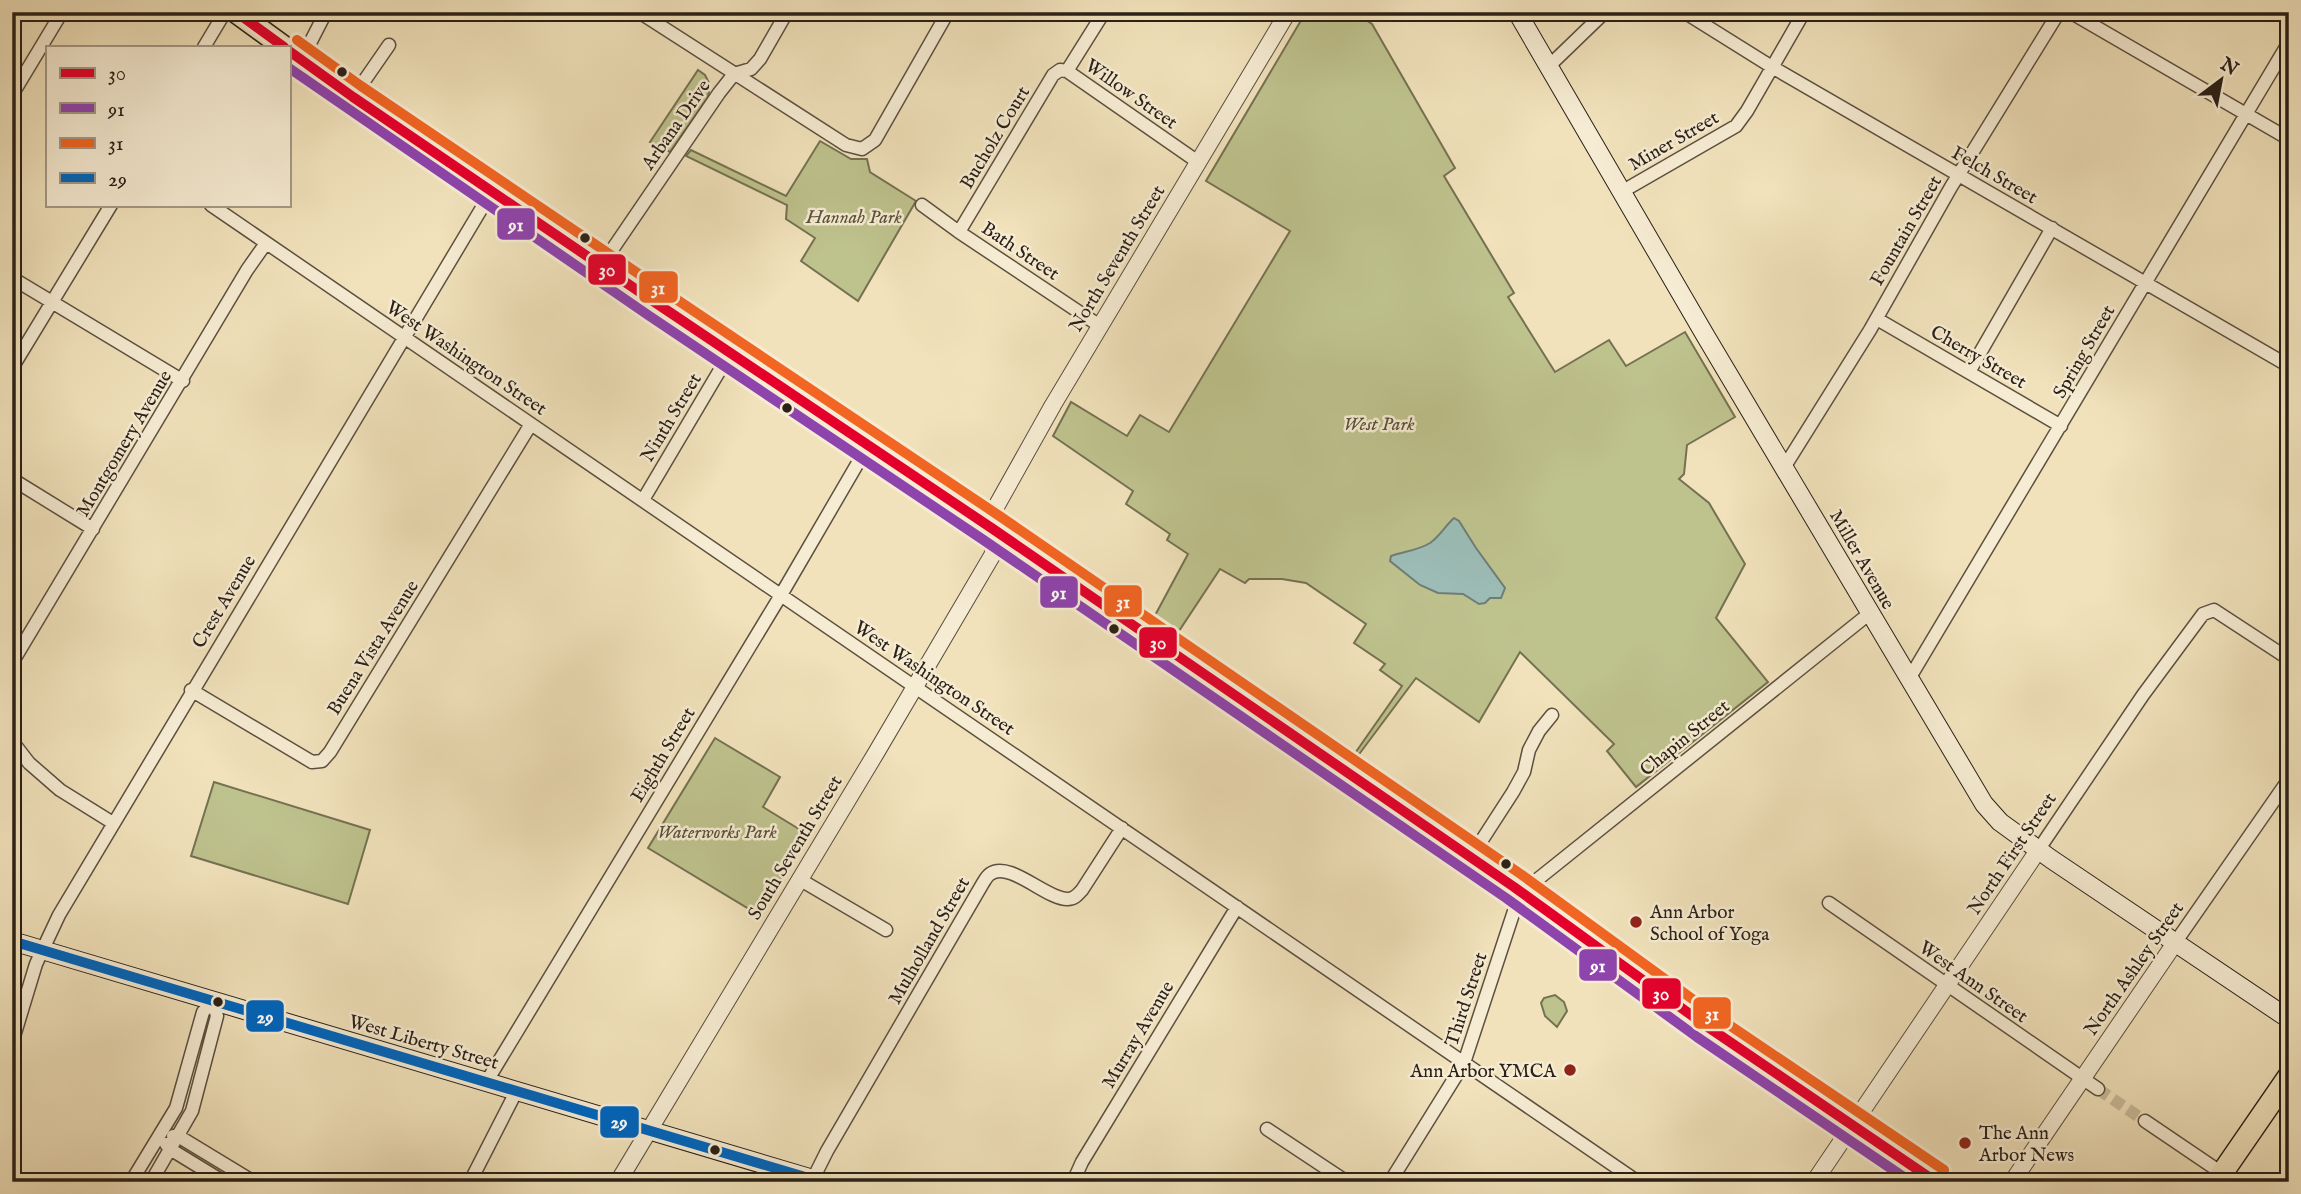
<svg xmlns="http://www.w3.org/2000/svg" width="2301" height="1194" viewBox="0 0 2301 1194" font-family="'IM FELL English',serif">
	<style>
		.green { fill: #bec28d; stroke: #747152; stroke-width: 2 }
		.water { fill: #9cbdb7; stroke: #6e7e77; stroke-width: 2 }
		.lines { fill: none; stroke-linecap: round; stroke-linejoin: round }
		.minor-tunnel { stroke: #c9bb9a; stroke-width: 12; stroke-dasharray: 12 6; stroke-linecap: butt }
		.minor-casing { stroke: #5c5040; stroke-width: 15 }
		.tertiary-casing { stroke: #5c5040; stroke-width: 18 }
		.secondary-casing { stroke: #2a2017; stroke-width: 20 }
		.primary-casing { stroke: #2a2017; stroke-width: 24 }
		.minor { stroke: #f6ecd3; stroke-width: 12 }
		.tertiary { stroke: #f6ecd3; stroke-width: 16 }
		.secondary { stroke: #f6ecd3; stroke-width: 18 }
		.primary { stroke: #f1e2bb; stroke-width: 21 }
		.bus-1-casing { stroke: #f6ecd3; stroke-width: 16 }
		.bus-2-casing { stroke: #f6ecd3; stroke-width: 16 }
		.bus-3-casing { stroke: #f6ecd3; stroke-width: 16 }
		.bus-4-casing { stroke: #f6ecd3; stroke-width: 16 }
		.bus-1 { stroke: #e4002b; stroke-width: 10 }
		.bus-2 { stroke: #8e44ad; stroke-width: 10 }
		.bus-3 { stroke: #f26522; stroke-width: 10 }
		.bus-4 { stroke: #0065bd; stroke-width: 10 }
		.bus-dot { fill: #2a2017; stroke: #f6ecd3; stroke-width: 2.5 }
		.poi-dot { fill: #8f2418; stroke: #f6ecd3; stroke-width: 2.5 }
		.labels { text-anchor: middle; stroke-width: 5; stroke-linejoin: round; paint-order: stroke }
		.street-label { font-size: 19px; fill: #2a2017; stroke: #f6ecd3 }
		.park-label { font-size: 19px; font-style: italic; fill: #56513a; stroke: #f6ecd3 }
		.poi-label { font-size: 19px; fill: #2a2017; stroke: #f6ecd3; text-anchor: start }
		.line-badge { stroke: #f6ecd3; stroke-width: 2.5 }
		.badge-label { font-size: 19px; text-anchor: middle; font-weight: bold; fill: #fff }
	</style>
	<rect width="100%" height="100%" fill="#f1e2bb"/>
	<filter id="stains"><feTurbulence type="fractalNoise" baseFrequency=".00286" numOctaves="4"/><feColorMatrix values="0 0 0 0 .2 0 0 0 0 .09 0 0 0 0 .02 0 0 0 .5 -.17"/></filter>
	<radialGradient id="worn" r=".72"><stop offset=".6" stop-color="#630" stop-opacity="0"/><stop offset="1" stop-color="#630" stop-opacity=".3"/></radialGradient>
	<path class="green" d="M1306,12h47l19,12 83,144 -11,8 70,117 -6,4 47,75 54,-32 17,26 59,-34 50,85 -48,28 -3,29 -5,5 30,24 36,61 -29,54 52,64 -132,105 -29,-36 7,-7 -94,-92 -41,70 -63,-44 -62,83 -3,-2 51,-73 -22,-16 5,-6 -31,-21 12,-19 -60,-41 -24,-4h-33l-4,4 -25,-14 -45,68 -23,-16 36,-67 -21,-14 3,-6 -44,-30 7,-13 -80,-55 18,-34 56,34 13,-21 29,17 121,-201 -84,-50z
		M698,70l7,5 5,10 -2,12 -38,55 -20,-10z
		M820,141l31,18h16l3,13 46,29 -58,100 -57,-40 14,-23 -29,-19 1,-14 -101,-49 5,-6 95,46z
		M715,738l65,39 -17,30 44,27 -48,81 -111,-67z
		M214,782l156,48 -22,74 -157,-48z
		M1555,995l9,7 3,9 -10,16 -12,-11 -4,-13 3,-5z"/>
	<path class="water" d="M1454,518l5,3 17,27 29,40 -4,10h-11l-5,5 -6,1 -16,-10 -25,-1 -18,-8 -30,-24 1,-5c13,-5 26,-5 39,-13 10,-7 15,-17 24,-25z"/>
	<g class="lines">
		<path class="minor-tunnel" d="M2098,1089l47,32"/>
		<g class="minor-casing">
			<path id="minor" d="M639,12l207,133 16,4 13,-9 73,-128
				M1684,12l88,55 517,299
				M2070,12l219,127
				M204,47l21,-35
				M297,57l11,-10 18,-35
				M1548,67l57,-55
				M1067,71l131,91
				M1067,71l37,-59
				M12,95l50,-83
				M353,97l36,-52
				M1623,191l113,-65 11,-15 57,-99
				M211,205l1427,977
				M922,205l37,27 141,94
				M959,232l94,-157 7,-5 7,1
				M601,266l118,-173 15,-19 17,-5 9,-10 27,-47
				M12,278l171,103
				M1877,319l184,107
				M12,368l99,-163
				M1969,372l83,-144
				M1785,466l85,-136 81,-143 108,-175
				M12,479l81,50
				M643,500l87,-147
				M12,663l235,-393 19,-27
				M1909,679l380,-637
				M191,690l121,72 10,-1 8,-9 201,-328
				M12,741l17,22 31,27 53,33
				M2039,849l104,-154 60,-81 11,-4 75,49
				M1471,857l42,-65 11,-20 5,-22 10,-19 13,-16
				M799,879l87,51
				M1829,903l269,186
				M2175,943l114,-164
				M12,1043l24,-79 23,-49 433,-724
				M487,1081l294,-486 78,-134 11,-13
				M2145,1121l90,61
				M1267,1129l80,53
				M173,1136h5l76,46
				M166,1144l4,5 54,33
				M813,1179l14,-28 156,-268c2,-3 4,-7 7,-9 20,-14 57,26 78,25 7,0 10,-5 14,-9l40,-62
				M131,1182l45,-74 27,-96 10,-11
				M151,1182l41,-71 25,-95 -4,-15
				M470,1182l47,-92
				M1073,1182l9,-20 155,-255
				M1390,1182l74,-119 50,-152 19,-28 337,-270"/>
		</g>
		<g class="tertiary-casing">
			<path id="tertiary" d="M618,1182l258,-429 117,-199 -1,-40 61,-109 235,-393
				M1814,1182l225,-333
				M2012,1182l163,-239"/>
		</g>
		<g class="secondary-casing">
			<path id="secondary" d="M1517,12l188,323 279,469 16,18 51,37 238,160
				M12,941l811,241"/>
		</g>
		<g class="primary-casing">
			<path id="primary" d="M236,12l48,35
				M289,51l64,46 303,206 337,226 521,358 191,138 231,157
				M2216,1182l73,-106"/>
		</g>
		<use href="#minor" class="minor"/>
		<use href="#tertiary" class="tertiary"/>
		<use href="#secondary" class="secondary"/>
		<use href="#primary" class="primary"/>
		<g class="bus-1-casing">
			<path id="bus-1" d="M236,12l48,35
				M289,51l64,46 303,206 337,226 521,358 191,138 231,157"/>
		</g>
		<g class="bus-2-casing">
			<path id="bus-2" d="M289,68l359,247 337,226 521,357 191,139 214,145"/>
		</g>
		<g class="bus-3-casing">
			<path id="bus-3" d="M297,40l64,46 303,205 337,226 521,358 191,139 231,156"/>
		</g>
		<g class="bus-4-casing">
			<path id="bus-4" d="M12,941l810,241"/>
		</g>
		<use href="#bus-1" class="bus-1"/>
		<use href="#bus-2" class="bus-2"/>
		<use href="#bus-3" class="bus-3"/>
		<use href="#bus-4" class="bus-4"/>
	</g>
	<g class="bus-dot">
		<circle cx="342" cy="72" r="6"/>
		<circle cx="585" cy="238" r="6"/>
		<circle cx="787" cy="408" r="6"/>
		<circle cx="1114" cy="629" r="6"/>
		<circle cx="1506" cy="864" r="6"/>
		<circle cx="218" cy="1002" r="6"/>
		<circle cx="715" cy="1150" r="6"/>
	</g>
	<g class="poi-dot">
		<circle cx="1636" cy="922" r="7"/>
		<circle cx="1570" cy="1070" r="7"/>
		<circle cx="1965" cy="1143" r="7"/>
	</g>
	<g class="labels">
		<g class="street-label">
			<text transform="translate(1132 93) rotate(35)" y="7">Willow Street</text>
			<text transform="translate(675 124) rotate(-55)" y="7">Arbana Drive</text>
			<text transform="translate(994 137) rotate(-59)" y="7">Bucholz Court</text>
			<text transform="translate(1673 140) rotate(-30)" y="7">Miner Street</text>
			<text transform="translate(1995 174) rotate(30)" y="7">Felch Street</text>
			<text transform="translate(1905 230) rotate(-60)" y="7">Fountain Street</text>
			<text transform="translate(1021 250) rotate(34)" y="7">Bath Street</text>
			<text transform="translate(1116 258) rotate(-59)" y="7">North Seventh Street</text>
			<text transform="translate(2083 351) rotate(-60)" y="7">Spring Street</text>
			<text transform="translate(1979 356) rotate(30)" y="7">Cherry Street</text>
			<text transform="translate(467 357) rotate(34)" y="7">West Washington Street</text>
			<text transform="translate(670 417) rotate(-59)" y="7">Ninth Street</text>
			<text transform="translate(123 443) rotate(-59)" y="7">Montgomery Avenue</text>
			<text transform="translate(1863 559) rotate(60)" y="7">Miller Avenue</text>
			<text transform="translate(223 601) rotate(-59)" y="7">Crest Avenue</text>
			<text transform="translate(372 647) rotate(-58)" y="7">Buena Vista Avenue</text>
			<text transform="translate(935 677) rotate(34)" y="7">West Washington Street</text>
			<text transform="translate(1684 737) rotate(-39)" y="7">Chapin Street</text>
			<text transform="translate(662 754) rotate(-59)" y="7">Eighth Street</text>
			<text transform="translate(794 847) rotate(-59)" y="7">South Seventh Street</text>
			<text transform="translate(2011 853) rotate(-56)" y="7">North First Street</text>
			<text transform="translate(928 940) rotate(-60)" y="7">Mulholland Street</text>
			<text transform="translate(2133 968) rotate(-55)" y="7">North Ashley Street</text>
			<text transform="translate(1974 981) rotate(35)" y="7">West Ann Street</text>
			<text transform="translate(1465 999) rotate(-72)" y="7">Third Street</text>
			<text transform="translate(1137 1034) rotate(-59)" y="7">Murray Avenue</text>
			<text transform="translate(424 1041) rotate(16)" y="7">West Liberty Street</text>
		</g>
		<g class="park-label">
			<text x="854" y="223">Hannah Park</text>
			<text x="1379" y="430">West Park</text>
			<text x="717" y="838">Waterworks Park</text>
		</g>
		<g class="poi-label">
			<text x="1650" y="918">Ann Arbor<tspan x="1650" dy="22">School of Yoga</tspan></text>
			<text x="1556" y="1077" text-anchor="end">Ann Arbor YMCA</text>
			<text x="1979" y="1139">The Ann<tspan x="1979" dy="22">Arbor News</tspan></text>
		</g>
	</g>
	<g class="line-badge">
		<rect x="496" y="207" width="40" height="34" rx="7" fill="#8e44ad"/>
		<rect x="587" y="253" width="40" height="33" rx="7" fill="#e4002b"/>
		<rect x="638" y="270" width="41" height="34" rx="7" fill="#f26522"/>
		<rect x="1039" y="575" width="40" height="34" rx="7" fill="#8e44ad"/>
		<rect x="1103" y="584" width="40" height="34" rx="7" fill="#f26522"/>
		<rect x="1138" y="626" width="40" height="33" rx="7" fill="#e4002b"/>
		<rect x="1578" y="948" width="40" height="34" rx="7" fill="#8e44ad"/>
		<rect x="1641" y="977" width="41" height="33" rx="7" fill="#e4002b"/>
		<rect x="1692" y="996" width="40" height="34" rx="7" fill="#f26522"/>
		<rect x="245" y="999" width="40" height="34" rx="7" fill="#0065bd"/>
		<rect x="599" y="1105" width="41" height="34" rx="7" fill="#0065bd"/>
	</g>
	<g class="badge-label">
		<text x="516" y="231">91</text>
		<text x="607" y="276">30</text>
		<text x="658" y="294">31</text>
		<text x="1059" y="599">91</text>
		<text x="1123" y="608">31</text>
		<text x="1158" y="649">30</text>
		<text x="1598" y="972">91</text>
		<text x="1661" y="1000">30</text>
		<text x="1712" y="1020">31</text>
		<text x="265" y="1023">29</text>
		<text x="619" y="1128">29</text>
	</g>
	<rect width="2301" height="1194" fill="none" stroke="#f1e2bb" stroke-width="42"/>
	<rect x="14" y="14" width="2273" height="1166" fill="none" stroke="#2a2017" stroke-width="3.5"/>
	<rect x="21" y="21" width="2259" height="1152" fill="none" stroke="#2a2017" stroke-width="2"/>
	<rect x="46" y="46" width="245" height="161" fill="#f6ecd3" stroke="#a49a88" stroke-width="2"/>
	<rect x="60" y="68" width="35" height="10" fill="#e4002b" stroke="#a49a88" stroke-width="2"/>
	<text x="108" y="80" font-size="21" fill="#2a2017">30</text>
	<rect x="60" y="103" width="35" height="10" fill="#8e44ad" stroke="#a49a88" stroke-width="2"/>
	<text x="108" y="116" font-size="21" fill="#2a2017">91</text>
	<rect x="60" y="138" width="35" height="10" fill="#f26522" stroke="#a49a88" stroke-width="2"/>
	<text x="108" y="150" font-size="21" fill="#2a2017">31</text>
	<rect x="60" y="173" width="35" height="10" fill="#0065bd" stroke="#a49a88" stroke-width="2"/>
	<text x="108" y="186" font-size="21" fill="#2a2017">29</text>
	<g transform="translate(2221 80) rotate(32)" stroke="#f6ecd3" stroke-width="5" paint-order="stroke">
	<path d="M0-5L12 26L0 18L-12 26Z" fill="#2a2017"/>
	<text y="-10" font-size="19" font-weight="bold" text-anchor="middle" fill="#2a2017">N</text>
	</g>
	<rect width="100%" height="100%" filter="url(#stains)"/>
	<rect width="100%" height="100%" fill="url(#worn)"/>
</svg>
